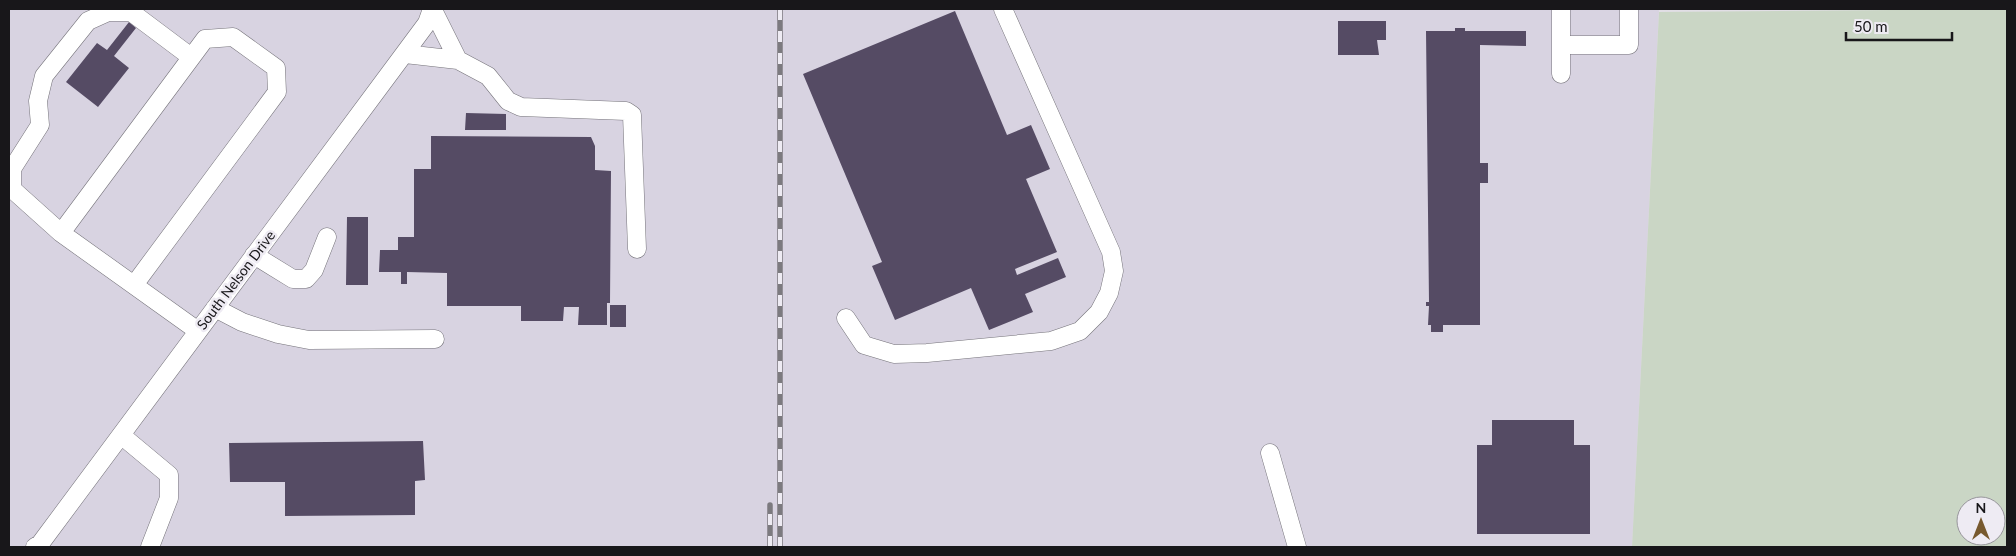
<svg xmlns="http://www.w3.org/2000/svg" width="2016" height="556" viewBox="0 0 2016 556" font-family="Lato,sans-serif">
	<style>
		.built { fill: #d8d3e1 }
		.grass { fill: #cad6c5; fill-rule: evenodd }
		.building { fill: #554b64 }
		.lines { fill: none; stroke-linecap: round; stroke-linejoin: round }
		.minor-casing { stroke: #75737a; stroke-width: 19 }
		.minor { stroke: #fff; stroke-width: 18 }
		.rail-casing { stroke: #7c7a7f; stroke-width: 5.5 }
		.rail { stroke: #eeebf3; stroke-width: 4; stroke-dasharray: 11; stroke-linecap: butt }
		.labels { text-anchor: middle; stroke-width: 5; stroke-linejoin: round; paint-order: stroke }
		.street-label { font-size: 14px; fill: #18171a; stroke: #eeebf3 }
	</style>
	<rect width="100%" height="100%" fill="#e1dee5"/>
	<path class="built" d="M9,9h1650l-27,538h-1623z"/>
	<path class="grass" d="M2007,9v538h-375l27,-535zM1966,506h30v30h-30z"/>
	<path class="building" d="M955,11l52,124 24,-10 19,44 -24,10 31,73 -42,17 2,6 41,-17 8,19 -41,17 8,18 -44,18 -18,-42 -76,32 -23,-54 10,-4 -79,-188z
		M1338,21h48v19h-9l2,15h-41z
		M129,22l7,6 -22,28 15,12 -31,39 -32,-25 31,-39 10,7z
		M1455,28h10v3h61v15l-46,-1v118h8v20h-8v142h-37v7h-12v-7h-3l1,-19h-3v-4h3l-3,-271h29z
		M466,113l40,1v16h-41z
		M431,136l160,1 4,9v24l16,1 -1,132h-3v22h-29l1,-18h-15l-1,14h-42v-15h-74v-33l-40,-1v12h-6v-12h-22l1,-22h18v-13h16v-68h17z
		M347,217h21v68h-22z
		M610,305h16v22h-16z
		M1492,420h82v25h16v89h-113v-89h15z
		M423,441l2,39 -10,1v34l-130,1v-34h-55l-1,-39z"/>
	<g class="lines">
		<g class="minor-casing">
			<path id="minor" d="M1561,9v65
				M1561,45h68v-36
				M405,54l53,6 -25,-50
				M458,60l30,16 20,25 13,6 105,4 6,4 5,134
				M61,233l-49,-44v-20l28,-44 -2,-24 6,-25 44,-55 20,-9h23l60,45
				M254,255l39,24h13l8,-9 13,-33
				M134,285l143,-193 -1,-24 -43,-31 -28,2 -144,194 137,98
				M215,308l27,14 36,12 31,6 126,-1
				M846,318l18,27 30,9 33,-1 124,-12 29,-10 19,-19 10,-19 5,-22 -3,-19 -108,-243
				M121,435l48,40v23l-19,49
				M1270,453l27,94
				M35,547l5,-3 387,-521 5,-14"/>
		</g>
		<use href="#minor" class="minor"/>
		<g class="rail-casing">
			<path id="rail" d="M780,9v538
				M770,547v-42"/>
		</g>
		<use href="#rail" class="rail"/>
	</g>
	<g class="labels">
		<g class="street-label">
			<text transform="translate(236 280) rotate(-53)" y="5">South Nelson Drive</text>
		</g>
	</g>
	<rect width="2016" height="556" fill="none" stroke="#18171a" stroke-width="20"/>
	<g transform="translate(1981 521)"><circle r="24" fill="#eeebf3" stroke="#98969c"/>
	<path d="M0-4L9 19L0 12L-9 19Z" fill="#77592e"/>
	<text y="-8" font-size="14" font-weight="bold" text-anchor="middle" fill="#18171a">N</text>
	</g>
	<path d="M1846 32v8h106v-8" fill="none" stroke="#18171a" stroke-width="2.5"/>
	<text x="1854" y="32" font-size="15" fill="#18171a" stroke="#eeebf3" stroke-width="4" paint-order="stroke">50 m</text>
</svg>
